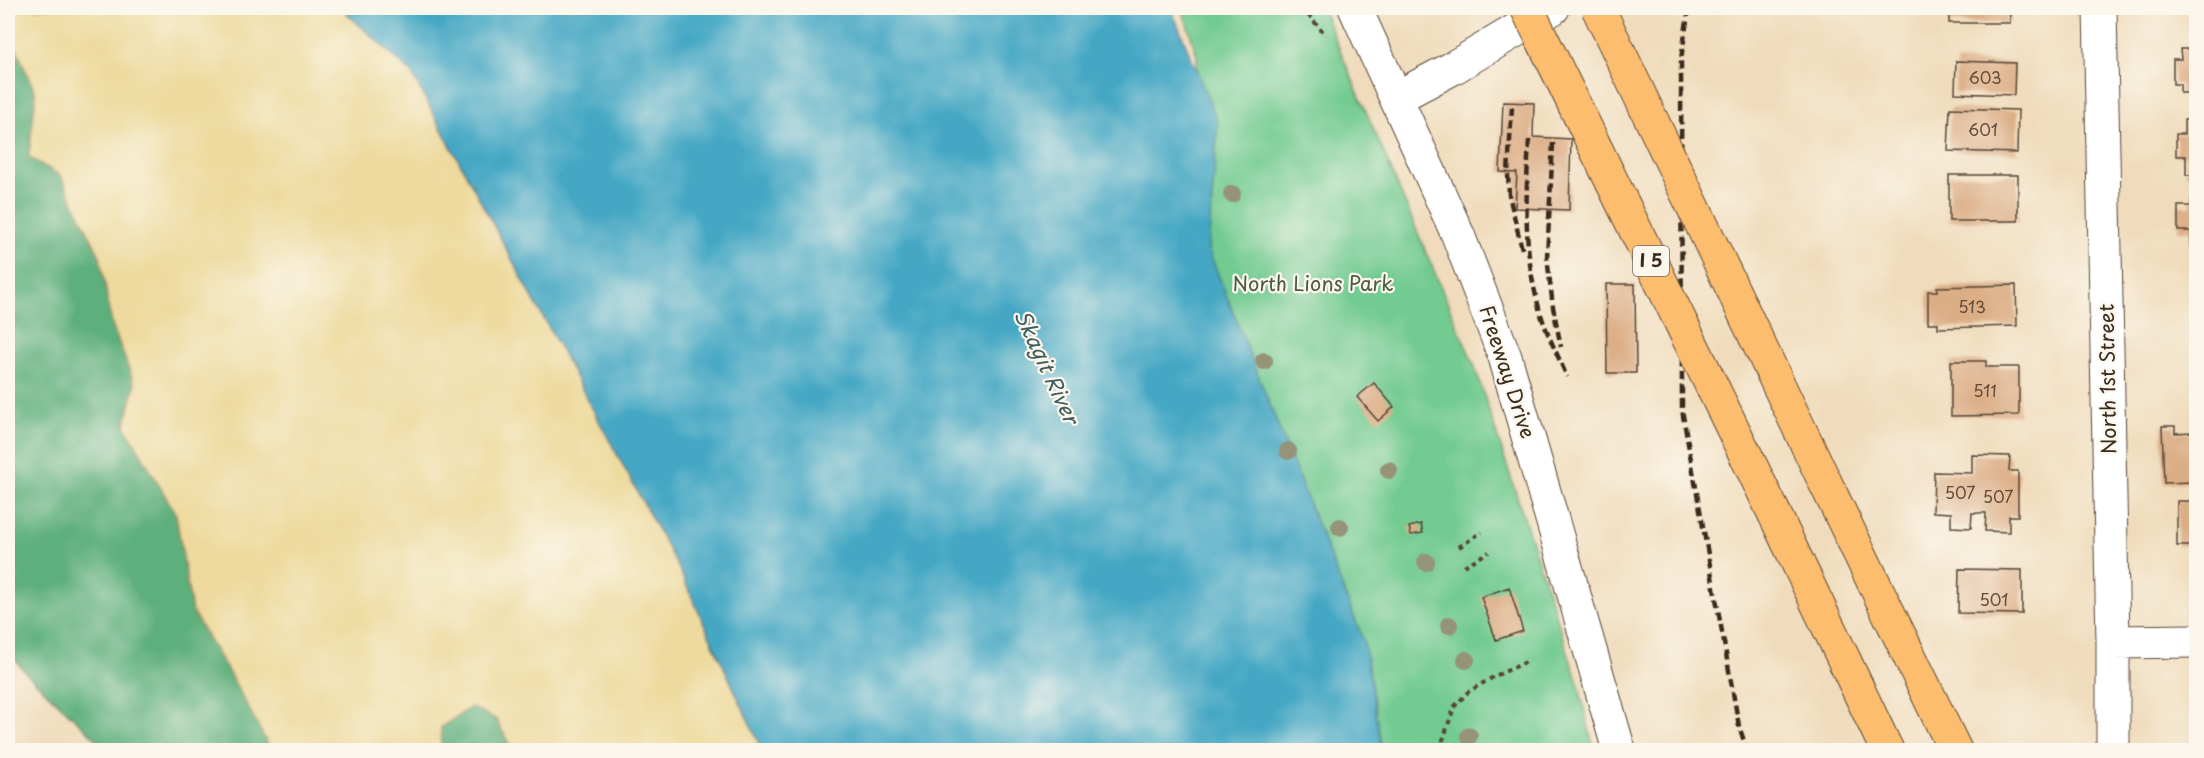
<svg xmlns="http://www.w3.org/2000/svg" width="2204" height="758" viewBox="0 0 2204 758" font-family="'Playpen Sans',sans-serif">
	<style>
		.green { fill: #72cb91; stroke: #567a58; stroke-width: 1.5 }
		.forest { fill: #5daf7b; stroke: #4c6c4c; stroke-width: 1.5 }
		.sand { fill: #eeda9e; stroke: #94825e; stroke-width: 1.5 }
		.water { fill: #44a7c4; stroke: #406871; stroke-width: 1.5 }
		.building { fill: #dcae86 }
		.lines { fill: none; stroke-linecap: round; stroke-linejoin: round }
		.minor-casing { stroke: #564536; stroke-width: 35 }
		.highway-casing { stroke: #564536; stroke-width: 35 }
		.path { stroke: #564536; stroke-width: 4; stroke-dasharray: 4.5 4.5; stroke-linecap: butt }
		.minor { stroke: #fff; stroke-width: 33 }
		.highway { stroke: #fcbd6e; stroke-width: 33 }
		.rail { stroke: #3b2a1e; stroke-width: 4.5; stroke-dasharray: 9 4.5; stroke-linecap: butt }
		.highway-bridge-casing { stroke: #564536; stroke-width: 35; stroke-linecap: butt }
		.highway-bridge { stroke: #fcbd6e; stroke-width: 33 }
		.tree { fill: #969478 }
		.labels { text-anchor: middle; stroke-width: 4.5; stroke-linejoin: round; paint-order: stroke }
		.number-label { font-size: 16px; fill: #634b38 }
		.shield { fill: #fbf7ec; stroke: #75685c; stroke-width: 1.5 }
		.shield-label { font-size: 18px; font-weight: bold; fill: #3b2a1e }
		.park-label { font-size: 20px; fill: #4c5a40; stroke: #fbf7ec }
		.street-label { font-size: 20px; fill: #3b2a1e; stroke: #fbf7ec }
		.water-label { font-size: 21px; font-style: italic; fill: #3f5c60; stroke: #fbf7ec }
	</style>
	<rect width="100%" height="100%" fill="#fbf7ec"/>
	<filter id="ink" filterUnits="userSpaceOnUse"><feTurbulence type="fractalNoise" baseFrequency=".0167" numOctaves="2"/><feDisplacementMap in="SourceGraphic" scale="12" xChannelSelector="R" yChannelSelector="G"/><feConvolveMatrix kernelMatrix="1 2 1 2 8 2 1 2 1" color-interpolation-filters="sRGB"/></filter>
	<filter id="wash" filterUnits="userSpaceOnUse"><feTurbulence type="fractalNoise" baseFrequency=".008" numOctaves="4" result="noise"/><feDisplacementMap in="SourceGraphic" scale="24" xChannelSelector="R" yChannelSelector="G"/><feGaussianBlur stdDeviation="1.35" result="paint"/><feColorMatrix in="noise" values="0 0 0 0 0 0 0 0 0 0 0 0 0 0 0 0 0 1.4 0 .05"/><feComposite in="paint" operator="in"/></filter>
	<g filter="url(#wash)">
		<rect width="100%" height="100%" fill="#f0dcbc"/>
		<path class="green" d="M1182,8h140l152,357 104,318 16,67h-237l-160,-440v-255z"/>
		<path class="forest" d="M8,29l28,65 -7,63 32,19 39,80 12,68 23,61 -10,41 51,88 16,97 46,77 33,62h-163l-81,-76 -19,-22z
			M471,707l25,12 17,31h-72v-23z"/>
		<path class="sand" d="M8,8h333l70,64 269,499 82,179h-249l-17,-31 -25,-12 -30,20v23h-170l-33,-62 -46,-77 -16,-97 -51,-88 10,-41 -23,-61 -12,-68 -39,-80 -32,-19 7,-63 -28,-65z"/>
		<path class="water" d="M341,8h830l47,115 -10,126 156,393 18,108h-620l-82,-179 -269,-499z"/>
		<g id="blocks">
			<path class="building" d="M1949,8h61v15h-61z
				M2180,49h16v44h-16v-9h-7v-25h8z
				M1956,61l59,2 -1,32 -59,-2z
				M1503,102l31,1 -1,34 38,2 -2,71 -54,-2 2,-35 -17,-1z
				M1950,108l68,2 -1,43 -69,-2z
				M2184,120h12v55h-10v-19h-10v-22h8z
				M1949,175h69v46h-69z
				M2191,200h5v48h-5v-17h-13v-25h13z
				M1606,284h29l1,89h-29z
				M2016,285l1,41 -79,2v-5h-10v-32h9v-4z
				M1951,361h35v6h33v48l-68,1z
				M1374,383l20,24 -16,14 -21,-24z
				M2193,421h3v67h-3v-6l-29,1 -2,-57h13v7l18,-1z
				M1972,455l38,1 -1,15h9v45h-9v16l-24,-1 1,-18h-14l-1,15 -20,-1v-14l-18,-1 1,-40 38,1z
				M2177,501h19v45h-19z
				M1421,524l2,9 -12,2 -2,-8z
				M1959,569l63,1v44l-64,-1z
				M1509,587l14,44 -27,9 -15,-43z"/>
		</g>
	</g>
	<g filter="url(#ink)">
		<use href="#blocks" fill-opacity="0" stroke="#564536" stroke-width="1.5"/>
		<g class="lines">
			<g class="minor-casing">
				<path id="minor" d="M1355,8l103,227 47,122 114,393
					M2100,8l13,634v108
					M1396,98l55,-29 102,-61
					M2113,642l83,-1"/>
			</g>
			<g class="highway-casing">
				<path id="highway" d="M1824,480l131,270
					M1775,515l112,235"/>
			</g>
			<path class="path" d="M1302,8l24,27
				M1459,547l23,-15
				M1464,566l25,-14
				M1445,750l-2,-10 11,-33 14,-15 27,-16 31,-14"/>
			<use href="#minor" class="minor"/>
			<use href="#highway" class="highway"/>
			<path class="rail" d="M1689,8l-8,51 1,351 57,316 8,24
				M1512,107l-4,66 1,22 13,54
				M1529,140c-3,58 -6,108 9,164 6,25 19,49 29,73
				M1553,143l-6,114 6,50 8,40"/>
			<g class="highway-bridge-casing">
				<path id="highway-bridge" d="M1527,8l248,507
					M1598,8l226,472"/>
			</g>
			<use href="#highway-bridge" class="highway-bridge"/>
		</g>
		<g class="tree">
			<circle cx="1232" cy="194" r="9"/>
			<circle cx="1264" cy="361" r="9"/>
			<circle cx="1288" cy="451" r="9"/>
			<circle cx="1389" cy="470" r="9"/>
			<circle cx="1340" cy="527" r="9"/>
			<circle cx="1426" cy="562" r="9"/>
			<circle cx="1449" cy="625" r="9"/>
			<circle cx="1466" cy="660" r="9"/>
			<circle cx="1469" cy="736" r="9"/>
		</g>
	</g>
	<g class="labels">
		<g class="number-label">
			<text x="1985" y="84">603</text>
			<text x="1983" y="136">601</text>
			<text x="1972" y="313">513</text>
			<text x="1985" y="397">511</text>
			<text x="1960" y="499">507</text>
			<text x="1998" y="503">507</text>
			<text x="1994" y="606">501</text>
		</g>
		<rect class="shield" x="1633" y="246" width="36" height="30" rx="4.5"/>
		<g class="shield-label">
			<text x="1651" y="267">I 5</text>
		</g>
		<g class="park-label">
			<text x="1313" y="291">North Lions Park</text>
		</g>
		<g class="street-label">
			<text transform="translate(1507 372) rotate(72)" y="7">Freeway Drive</text>
			<text transform="translate(2108 379) rotate(-91)" y="7">North 1st Street</text>
		</g>
		<g class="water-label">
			<text transform="translate(1046 367) rotate(65)" y="7">Skagit River</text>
		</g>
	</g>
	<rect width="2204" height="758" fill="none" stroke="#fbf7ec" stroke-width="30"/>
</svg>
